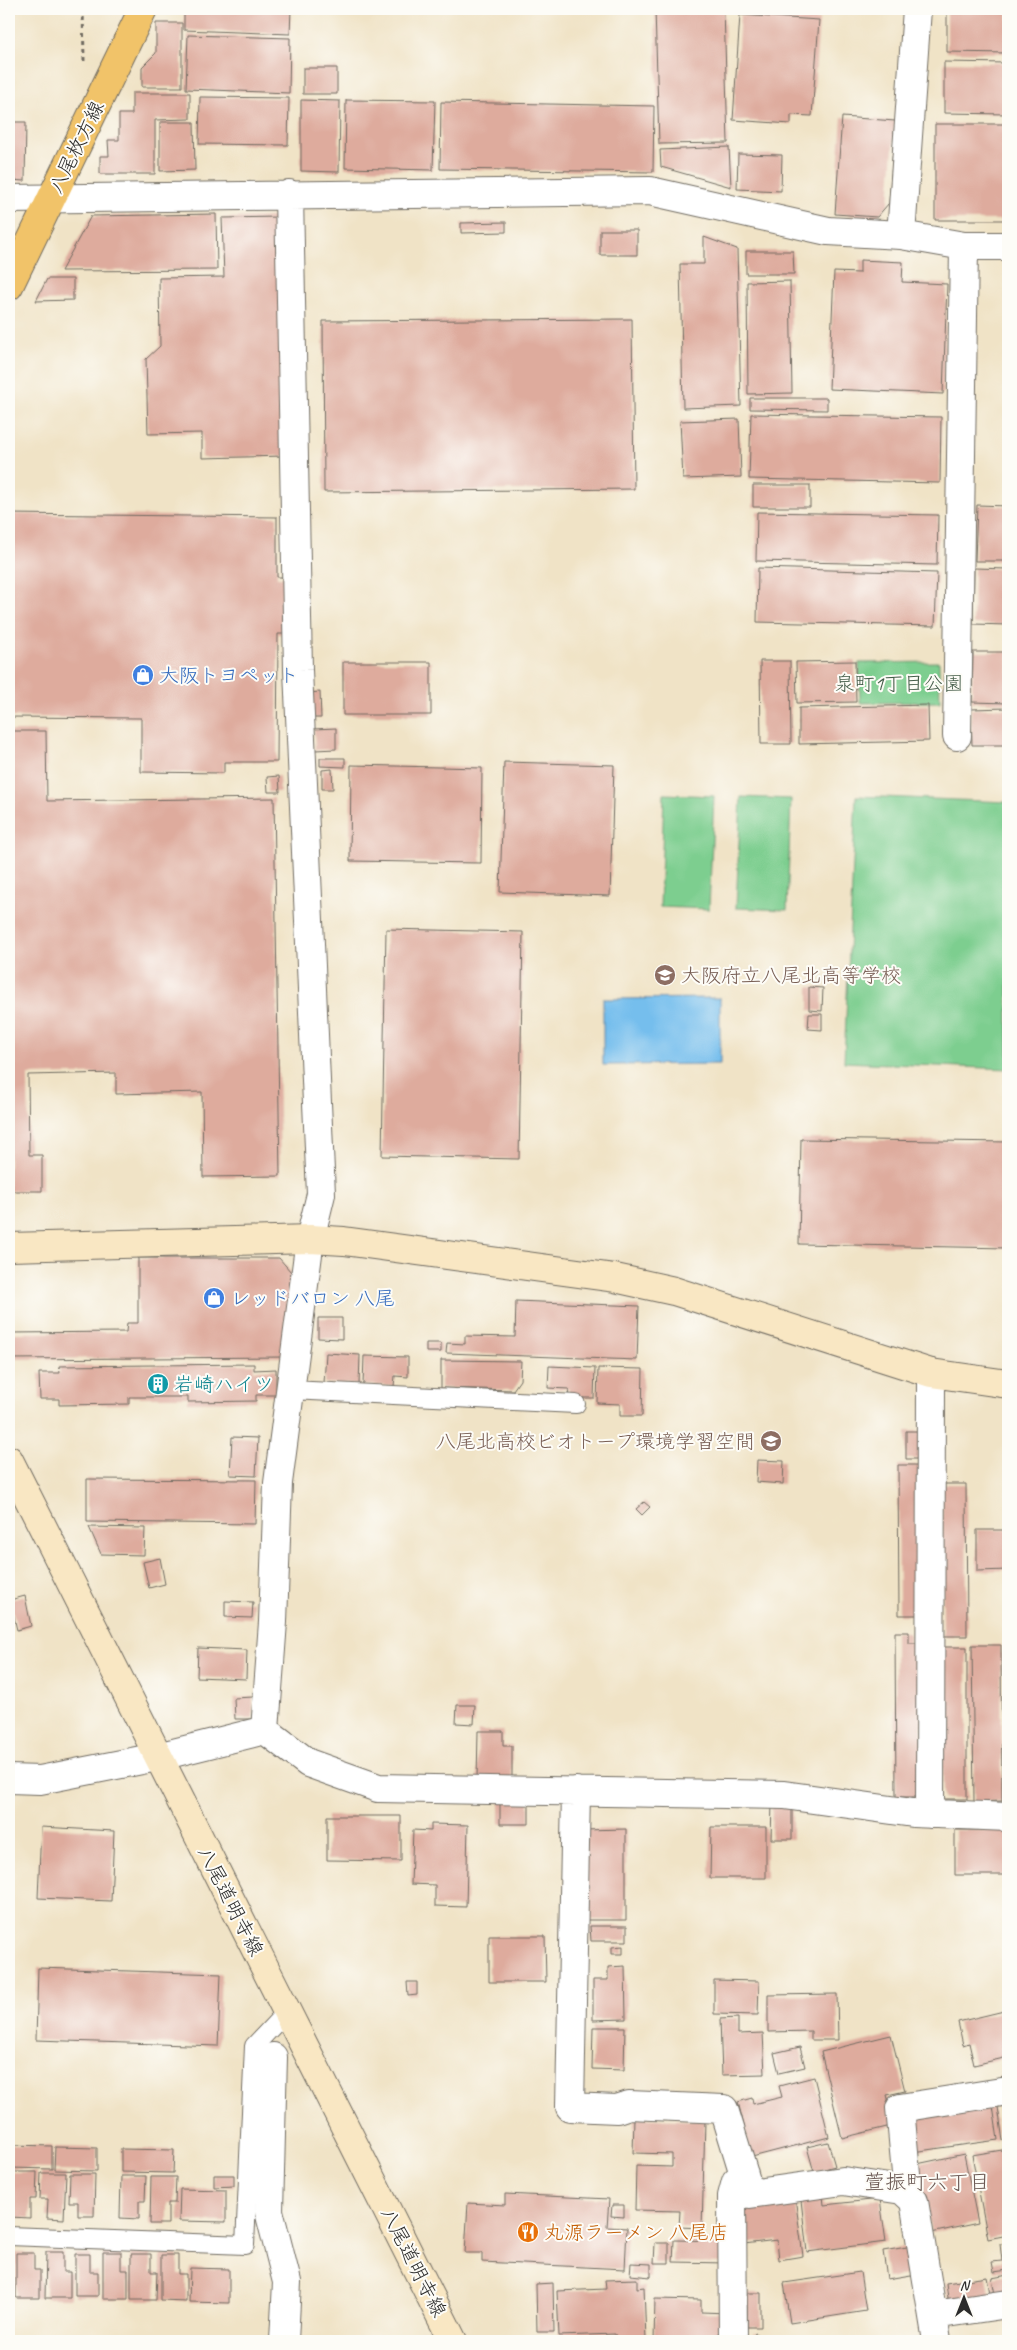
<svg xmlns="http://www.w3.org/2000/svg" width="1017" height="2350" viewBox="0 0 1017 2350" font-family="Caveat,'Klee One',sans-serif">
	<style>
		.green { fill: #7dce8f; stroke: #547c5d }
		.water { fill: #74beed; stroke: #50748c }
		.building { fill: #deab9d }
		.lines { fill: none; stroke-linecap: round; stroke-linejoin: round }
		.lane-casing { stroke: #706b61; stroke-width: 20 }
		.street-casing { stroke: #706b61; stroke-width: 30 }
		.secondary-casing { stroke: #706b61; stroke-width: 30 }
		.primary-casing { stroke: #706b61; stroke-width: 30 }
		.path { stroke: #706b61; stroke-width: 3; stroke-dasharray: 4 4; stroke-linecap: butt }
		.lane { stroke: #fff; stroke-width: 18 }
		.street { stroke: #fff; stroke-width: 28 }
		.secondary { stroke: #f9e7c3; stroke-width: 28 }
		.primary { stroke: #f1c369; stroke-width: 28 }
		.labels { text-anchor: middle; stroke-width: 4; stroke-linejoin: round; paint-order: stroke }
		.street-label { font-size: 20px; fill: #2b2b2b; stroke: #fdfcf7 }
		.shop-label { font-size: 20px; fill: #366cbe; stroke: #fdfcf7; text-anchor: start }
		.park-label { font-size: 20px; fill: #445c49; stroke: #fdfcf7 }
		.education-label { font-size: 20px; fill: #785e54; stroke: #fdfcf7; text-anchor: start }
		.culture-label { font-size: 20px; fill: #0d838f; stroke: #fdfcf7; text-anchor: start }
		.food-label { font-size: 20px; fill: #c56008; stroke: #fdfcf7; text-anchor: start }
		.neighbourhood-label { font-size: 21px; fill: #6a5853; stroke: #fdfcf7 }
	</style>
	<rect width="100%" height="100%" fill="#fdfcf7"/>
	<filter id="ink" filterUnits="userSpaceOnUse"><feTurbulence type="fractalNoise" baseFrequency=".02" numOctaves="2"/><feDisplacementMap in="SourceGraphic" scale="10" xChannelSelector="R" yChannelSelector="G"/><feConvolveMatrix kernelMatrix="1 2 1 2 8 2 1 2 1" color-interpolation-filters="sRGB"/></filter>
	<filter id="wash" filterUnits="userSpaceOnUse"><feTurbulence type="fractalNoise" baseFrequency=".0096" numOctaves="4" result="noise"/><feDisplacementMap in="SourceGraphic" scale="20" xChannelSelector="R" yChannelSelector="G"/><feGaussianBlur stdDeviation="1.12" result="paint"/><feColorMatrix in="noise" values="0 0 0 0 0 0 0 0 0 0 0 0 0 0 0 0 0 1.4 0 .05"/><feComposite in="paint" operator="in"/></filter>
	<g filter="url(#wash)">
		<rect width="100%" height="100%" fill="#f0e3c6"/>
		<path class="green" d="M939,662l1,40 -80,1 -1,-40z
			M664,794l50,2 -5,113 -49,-2z
			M856,796l152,6v267l-164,-7z
			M741,797l50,2 -4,111 -51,-2z"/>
		<path class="water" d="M720,998v66l-117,1v-66z"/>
		<g id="blocks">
			<path class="building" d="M184,9h107l-1,25 -106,-4z
				M655,9h69l4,134 -69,1z
				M796,9h51v5z
				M947,9h61v44l-61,-1z
				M740,15l79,5 -7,96 -21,-1v9l-58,-4z
				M156,23h26v64h-40v-20l14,-14z
				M188,35l102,3 -1,55 -103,-4z
				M944,62l64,1v51l-64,-1z
				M303,68h34v26h-34z
				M132,93h58v26l-35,1v54h-55v-18h9l-1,-16h11v-26h13z
				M200,97l89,1 -1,47 -89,-1z
				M301,100l39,1 -1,71 -38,-1z
				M346,100l89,1 -2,69 -88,-2z
				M441,102l213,4 -1,66 -213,-3z
				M842,117l53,4 -6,82 -12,14 -42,-3z
				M9,122h17l-1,59 -16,-1z
				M160,122h34l1,48 -35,1z
				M935,124h73v96h-73z
				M729,147l2,40 -70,-20 -1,-17z
				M738,154l44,1 -1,36 -44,-2z
				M216,214l1,56 -156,1 30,-55z
				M280,217l5,239 -83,2v-25l-54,1 -2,-75 14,-13 -1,-68 65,-1 -2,-59z
				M506,222v10l-45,1v-10z
				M600,230h37v25h-37z
				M704,237l33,12 4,157 -58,2 -3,-144h24z
				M746,251h47l1,23h-48z
				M860,260l43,2 -1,20 45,2 -4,110 -114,-5 5,-117 26,1z
				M47,279h26v21l-37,1z
				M790,281l2,112 -44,1 -1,-112z
				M632,319l2,170 -310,3 -1,-171z
				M750,398h77v12l-77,-1z
				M751,414l190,3 -1,66 -191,-4z
				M739,419l2,58 -58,2 -3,-58z
				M753,485h57v22h-57z
				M977,505l31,1v55h-33z
				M757,512l181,3 -1,50 -181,-4z
				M9,514l268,3v60h8l-1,57h-6l-1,128h-53v11l-83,-1v-54l-132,-1z
				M758,568l179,5 -2,53 -178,-4z
				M974,568l34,1v56l-35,-1z
				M973,652h35v51l-36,-1z
				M760,661h30l1,83h-30z
				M855,661l1,41 -59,1 -1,-41z
				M343,662h88v53h-88z
				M320,692l1,26h-12l-2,-25z
				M928,705l1,36 -130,3v-36z
				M1008,708v37h-36l-1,-36z
				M336,728v21l-21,1 -1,-21z
				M9,731h37l1,70 227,-3 6,378 -77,1 -1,-85 -86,2v-21l-88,2 1,80h13v36h-33z
				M320,758h25v9l-25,-1z
				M504,762l110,3 -4,131 -110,-4z
				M351,765l131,3 -1,95 -131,-2z
				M332,769l1,20h-11v-19z
				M279,776l1,16h-12l-1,-15z
				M386,929l137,3 -4,227 -137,-3z
				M809,987l14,1 -1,23 -13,-1z
				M809,1014h13v16l-14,-1z
				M801,1139l207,3v106l-209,-4z
				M138,1258h141l12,14 -5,85 -277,2v-26l117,-1 1,-9h11z
				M516,1301l123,5 -2,54 -191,-7 1,-10 18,1v-8l50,1z
				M318,1318h24v21l-24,-1z
				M426,1343h15v9h-15z
				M326,1353l34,2 -1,30 -35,-2z
				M364,1356l44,1v20l-13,-1 -1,10 -31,-1z
				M441,1360l80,1 -1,19 -7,10 -72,-2z
				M254,1364v6l22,-1v26h-20v6l-68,1v-5h-59v7l-70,1v-6h-19l-1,-26h21l-1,-7z
				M549,1366l46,2 -1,30h-26l1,-9 -21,-1z
				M598,1368l45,1 -1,47h-22v-12l-23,-1z
				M906,1431h15v28h-15z
				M232,1437l26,1 -2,38 -26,-1z
				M757,1460l27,1 -1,23 -27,-2z
				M898,1465h23l1,150h-23z
				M87,1479l169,1 -1,44 -168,-2z
				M942,1484h24l1,152h-24z
				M644,1502l6,5 -8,8 -6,-6z
				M89,1527l56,1 -1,27 -43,-1z
				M977,1530h31v40l-31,1z
				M160,1558l5,26 -16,4 -6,-26z
				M25,1596l6,30 -14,4 -7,-30z
				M225,1601l28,1 -1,16 -27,-1z
				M895,1632h14v11h12l2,154h-27z
				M972,1645h29l1,156 -28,1z
				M942,1647h25v152h-24z
				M198,1648l49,2 -1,29 -49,-2z
				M253,1697v22h-18l-1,-21z
				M457,1705h18l-1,19 -18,-1z
				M478,1731h25v15h9v34h-35z
				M500,1797h29v27h-29z
				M772,1803h20v36h-21z
				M327,1816h74v45l-74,-1z
				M431,1824l37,1 -2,82 -31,-1v-21l-24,-1 2,-54 18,1z
				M41,1827l73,4 -3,70 -73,-3z
				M711,1827h55v51h-56z
				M626,1829v91h-43v-90z
				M955,1830h53v45h-53z
				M590,1926h37v15h-36z
				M489,1936h56l1,46h-57z
				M623,1946v8h-11v-7z
				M625,1966l1,53 -33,1v-40h15v-13z
				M38,1968l183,6 -3,72 -182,-6z
				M714,1980l45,1 -1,34 -44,-1z
				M407,1982h10v13l-9,1z
				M837,1994l1,46h-27v-9l-43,1v-37z
				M1008,2010v47l-34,8 -5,-22 -6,2 -5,-23z
				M738,2018v16l25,-1 2,41 -43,1 -2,-56z
				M593,2027h32l-1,43 -32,-1z
				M891,2035l14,56 -18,4 8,30 -53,13 -21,-86z
				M800,2047l5,20 -26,6 -5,-20z
				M814,2077l15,60 -77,20 -14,-55 14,-4 1,6 29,-7 -3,-11z
				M993,2106l5,34 -86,12 -5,-34z
				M1008,2106v34l-5,1 -5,-34z
				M634,2118l71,3 -3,107 -23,-1 1,-16 -45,-1 1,-44 36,1v-13l-39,-1z
				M828,2142l7,24 -21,6 -7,-25z
				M11,2145l41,1v23l-42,-1z
				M55,2147l42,1v23l-43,-1z
				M121,2149l53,1 -1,23 -52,-1z
				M1008,2149v86l-20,4 -16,-84z
				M964,2154l14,69 -47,10 -14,-69z
				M10,2172h27l-1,27h-6v19l-21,-1z
				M41,2173h25l-2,46 -17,-1 1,-19h-8z
				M70,2174h25l-1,42h-16v-14h-9z
				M214,2175h20v11l-20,1z
				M121,2176h25l-1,25h-6v18l-19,-1z
				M151,2177h25l-1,26h-7v21h-18z
				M180,2189l46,1v32l-47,-1z
				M505,2194l104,5 -2,28 20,1 -2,41 -143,-7v-9h-17l3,-50 37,2z
				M823,2196l1,9 56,-6 6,43 -79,10 -6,-52z
				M795,2197l8,59 -24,4 -2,-20 -33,4 -6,-39z
				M612,2205h12v12l-13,-1z
				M674,2240l53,1 -1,22 -53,-1z
				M655,2243h14v20h-15z
				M1008,2243v27l-14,2 -2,-10 10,-1 -2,-17z
				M913,2246l4,28 -30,5 -4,-28z
				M46,2252h17v20h7v26h-25z
				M103,2252h18v18h7v29h-25z
				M16,2253h18v17h6v28h-24z
				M75,2254h15v18h8v24h-23z
				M131,2254h20v18h6l-1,28h-25z
				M161,2255h17v19h8v27l-25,-1z
				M631,2263l20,1v13l-21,-2z
				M190,2268l39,1v34l-40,-1z
				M9,2270h2v27h-2z
				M860,2272l6,39 -76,12 -6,-40z
				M1008,2275v23l-12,2 -4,-22z
				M987,2277l4,22 -42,6 -3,-22z
				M637,2279v9l7,-1 2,53 -30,1 -1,-7 -56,2 -2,-45 49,-2 -1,-9z
				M553,2283l1,49h-17l-1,-48z
				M747,2293h14v34h-14z
				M655,2299l46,1v12l27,1 -1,28h-73z
				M755,2333l12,5 -1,3h-15z"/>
		</g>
	</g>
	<g filter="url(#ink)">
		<use href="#blocks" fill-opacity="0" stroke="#706b61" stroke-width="1"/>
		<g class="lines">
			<g class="lane-casing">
				<path id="lane" d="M291,1390l285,14
					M9,2236l236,9 9,-199 34,-36"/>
			</g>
			<g class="street-casing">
				<path id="street" d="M9,199l641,-8 178,40 73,4 63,11h44
					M901,235l16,-226
					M957,736l7,-490
					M265,1730l8,-108 5,-139 32,-244 11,-45 -23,-524 -9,-476
					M9,1779l31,1 117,-23 108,-27 43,33 70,25 406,7 129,18 95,4
					M576,1791l-6,316 47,2 12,-4 95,4 26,85 93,-13 59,9 12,11 23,140
					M930,1814l1,-441
					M273,2057l-4,154 18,71 -3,59
					M908,2195l-8,-87 108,-17
					M934,2315l74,-11
					M733,2341l-1,-145 4,-15 8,-7"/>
			</g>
			<g class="secondary-casing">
				<path id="secondary" d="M9,1247l301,-8 34,2 271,37 59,13 257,82 77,11
					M9,1460l444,881"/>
			</g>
			<g class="primary-casing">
				<path id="primary" d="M9,286l134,-277"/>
			</g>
			<path class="path" d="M83,9l1,52"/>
			<use href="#lane" class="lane"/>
			<use href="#street" class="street"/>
			<use href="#secondary" class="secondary"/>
			<use href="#primary" class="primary"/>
		</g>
	</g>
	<defs>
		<g id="shop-disc" transform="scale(1.125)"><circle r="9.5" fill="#3f7fe0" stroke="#fdfcf7"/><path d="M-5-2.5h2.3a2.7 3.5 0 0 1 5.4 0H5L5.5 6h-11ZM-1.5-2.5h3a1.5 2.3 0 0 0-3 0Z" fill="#fff"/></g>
		<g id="school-disc" transform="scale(1.125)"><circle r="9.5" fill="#8d6e63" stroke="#fdfcf7"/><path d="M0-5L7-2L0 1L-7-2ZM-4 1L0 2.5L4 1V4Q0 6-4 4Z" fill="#fff"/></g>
		<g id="building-disc" transform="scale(1.125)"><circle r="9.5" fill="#0f9aa8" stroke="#fdfcf7"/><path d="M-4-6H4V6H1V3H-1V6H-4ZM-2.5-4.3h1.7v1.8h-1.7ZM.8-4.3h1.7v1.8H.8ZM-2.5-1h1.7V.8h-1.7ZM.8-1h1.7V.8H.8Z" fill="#fff"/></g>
		<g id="restaurant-disc" transform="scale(1.125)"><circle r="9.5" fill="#e8710a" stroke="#fdfcf7"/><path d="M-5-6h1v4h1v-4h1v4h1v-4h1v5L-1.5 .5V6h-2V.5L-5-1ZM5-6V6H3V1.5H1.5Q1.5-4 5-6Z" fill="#fff"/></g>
	</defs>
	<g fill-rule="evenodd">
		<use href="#shop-disc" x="143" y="675"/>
		<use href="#school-disc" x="665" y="975"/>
		<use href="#shop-disc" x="214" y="1298"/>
		<use href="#building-disc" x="158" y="1384"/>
		<use href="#school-disc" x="771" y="1441"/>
		<use href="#restaurant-disc" x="528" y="2232"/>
	</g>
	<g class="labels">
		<g class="street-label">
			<text transform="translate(76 147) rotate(-64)" y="7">八尾枚方線</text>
			<text transform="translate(231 1901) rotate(63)" y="7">八尾道明寺線</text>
			<text transform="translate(414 2262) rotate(63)" y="7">八尾道明寺線</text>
		</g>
		<g class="shop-label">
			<text x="159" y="682">大阪トヨペット</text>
			<text x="230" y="1305">レッドバロン 八尾</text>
		</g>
		<g class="park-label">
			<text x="899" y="690">泉町1丁目公園</text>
		</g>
		<g class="education-label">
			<text x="681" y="982">大阪府立八尾北高等学校</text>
			<text x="755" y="1448" text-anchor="end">八尾北高校ビオトープ環境学習空間</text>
		</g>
		<g class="culture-label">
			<text x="174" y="1391">岩崎ハイツ</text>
		</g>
		<g class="food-label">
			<text x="544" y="2239">丸源ラーメン 八尾店</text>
		</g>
		<g class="neighbourhood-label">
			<text x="927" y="2189">萱振町六丁目</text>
		</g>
	</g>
	<rect width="1017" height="2350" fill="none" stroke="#fdfcf7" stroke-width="30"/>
	<g transform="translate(964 2298)" stroke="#fdfcf7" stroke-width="4" paint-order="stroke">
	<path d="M0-4L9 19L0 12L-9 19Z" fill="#2b2b2b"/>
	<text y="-8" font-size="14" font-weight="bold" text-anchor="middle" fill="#2b2b2b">N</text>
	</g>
</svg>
